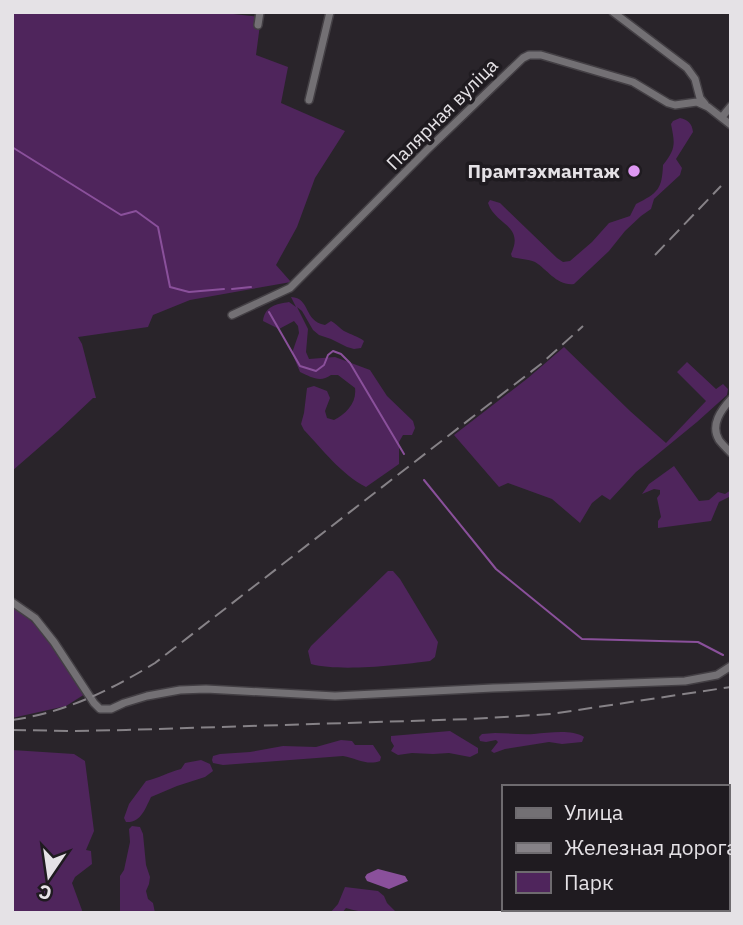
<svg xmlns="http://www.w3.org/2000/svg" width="743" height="925" viewBox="0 0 743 925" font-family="'IBM Plex Sans',sans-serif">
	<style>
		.green { fill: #4f255c }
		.water { fill: #8a509b }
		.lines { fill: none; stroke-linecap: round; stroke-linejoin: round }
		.stream { stroke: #8a509b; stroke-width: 2 }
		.minor-casing { stroke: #433f44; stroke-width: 10 }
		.minor { stroke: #737074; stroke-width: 7 }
		.rail { stroke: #868287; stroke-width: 2; stroke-dasharray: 14 7; stroke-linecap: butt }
		.poi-dot { fill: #de98f3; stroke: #1f1b20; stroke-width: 2.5 }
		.labels { text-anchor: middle; stroke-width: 7; stroke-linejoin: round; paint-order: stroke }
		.street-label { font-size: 19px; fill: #e5e2e6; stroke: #1f1b20 }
		.poi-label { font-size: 19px; font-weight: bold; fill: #e5e2e6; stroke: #1f1b20; text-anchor: end }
	</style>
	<rect width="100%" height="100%" fill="#29242a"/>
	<path class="green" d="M12,12h203l46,5 -5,38 32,12 -7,36 64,28 -30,47 -18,49 -21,38 15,17 -101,18 -37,15 -5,12 -70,10 4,7 14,54h-3l-35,33 -46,40z
		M680,118c8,2 12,5 13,14l-17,27 6,9 -2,7 -26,24 -3,10 -10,7 -16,15 -16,20 -35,33c-17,2 -26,-14 -39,-22 -7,-3 -15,-3 -23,-5l-1,-3c14,-29 -16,-29 -23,-51l2,-3 10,3 57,55 6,4 7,-1 22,-19 17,-19 21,-7 6,-12c22,-11 26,-15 27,-39 13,-16 12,-21 8,-41l2,-3z
		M291,297c20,1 12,24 34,28l6,-4c6,3 8,7 13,10 7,4 14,5 20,10l-3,7 -7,1 -7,-2 -16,-8 -12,-4 -6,-5 -11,-19 -5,-4 11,22 -2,23 3,7 26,-2 35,13 17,26 26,25 2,7 -3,7h-9l-4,7v22l-33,23c-25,-13 -43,-37 -62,-57l-3,-6 3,-11 3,-25 7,-2 13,5 3,7 -5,13 2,7 7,2c12,-6 23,-17 21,-32l-17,-13h-7c-11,8 -20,2 -31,-3l-8,-19 7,-20 -1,-7 -4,-5 -15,8 -16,-8c2,-15 13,-17 26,-19l7,5z
		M564,347l66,64 36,32 40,-42 -29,-29 10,-10 29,27 7,-5 5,5 -1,6 -30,27 -61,50 -26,28 -8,-5 -10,8 -12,20 -28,-24 -44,-16 -9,4 -45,-52 74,-57z
		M674,466l25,35 10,-1 9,-8 7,2 6,-4v6l-12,6 -8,19 -53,7v-7l3,-4 -4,-19 3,-4v-4l-6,-1 -12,5 7,-10z
		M388,571h5l7,8 38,63 -3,15 -5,4c-31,4 -90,11 -119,3l-3,-13 3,-5z
		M12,607c35,21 52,54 73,87l-19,12 -54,12z
		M450,731l28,17v5l-8,4 -21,-4 -16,1 -21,-1 -14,2 -7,-4 3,-5 -3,-5v-5z
		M495,733c13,0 27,2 39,1 15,-1 37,-5 50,3l-2,5 -20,2 -13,-2 -44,7 -11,4 -3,-2 7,-9 -2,-2 -10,2 -6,-1 -1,-4 3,-3z
		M341,740l11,1 3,4h18l8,12 -1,4c-13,5 -24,-3 -37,-5l-120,9 -10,-2 -1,-3 1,-4 7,-2 30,-2 33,-6 33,1z
		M12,750l62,4 11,7 9,70 -8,19 5,1 1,13 -17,13 -3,6 11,30h-71z
		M201,760l9,4 3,7 -8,6 -28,9 -26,11c-6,12 -10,26 -25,25l-2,-4 5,-14 17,-23c13,-3 23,-9 35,-12l4,-6z
		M132,826l8,1 3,7 3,31 4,12 -1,7 -3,7 2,8 5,4 2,10h-35v-37l4,-6 6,-28 -1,-13z
		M345,887l33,4 6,5 3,7 10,10c-18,0 -35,0 -51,-5l-4,5h-12l8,-9z"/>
	<path class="water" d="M378,869l27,7 3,5 -19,8 -22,-8 -2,-4 2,-3z"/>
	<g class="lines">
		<path class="stream" d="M12,147l109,68 15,-4 22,16 12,60 19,5 35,-3
			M232,289l19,-2
			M269,312l31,54 16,5 8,-6 4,-10 5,-4 8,3 9,9 54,91
			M424,480l72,89 86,70 116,3 25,13"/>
		<g class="minor-casing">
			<path id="minor" d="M613,12l74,56 8,11 5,19 5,6
				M258,25l2,-13
				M309,100l21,-88
				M722,117l9,-11
				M232,315l58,-27 137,-138 96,-92 6,-3h12l92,27 35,21 7,2 22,-3 11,5 23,18
				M731,399c-10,11 -21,26 -12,41 3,4 8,9 12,13
				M12,602l23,16 19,24 40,61 6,6h11l13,-6 23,-7 33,-6 26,-1 129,7 158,-8 192,-7 32,-6 14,-9"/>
		</g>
		<use href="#minor" class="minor"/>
		<path class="rail" d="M655,255l66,-69
			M12,720c52,-7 99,-30 143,-57l386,-299 42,-38
			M12,730l59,1 55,-1 345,-11 80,-5 180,-27"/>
	</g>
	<circle class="poi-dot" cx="634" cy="171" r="7"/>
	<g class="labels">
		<g class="street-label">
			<text transform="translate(442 114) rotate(-45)" y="7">Палярная вуліца</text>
		</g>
		<g class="poi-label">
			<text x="620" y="178">Прамтэхмантаж</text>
		</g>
	</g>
	<rect width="743" height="925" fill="none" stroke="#e5e2e6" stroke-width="28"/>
	<rect x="502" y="785" width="228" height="126" fill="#1f1b20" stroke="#6e6b6f" stroke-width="2"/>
	<rect x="516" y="808" width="35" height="10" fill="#737074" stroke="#6e6b6f" stroke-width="2"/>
	<text x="564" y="820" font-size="21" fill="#e5e2e6">Улица</text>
	<rect x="516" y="843" width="35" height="10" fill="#868287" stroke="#6e6b6f" stroke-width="2"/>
	<text x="564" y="855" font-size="21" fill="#e5e2e6">Железная дорога</text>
	<rect x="516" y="872" width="35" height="21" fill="#4f255c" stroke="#6e6b6f" stroke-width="2"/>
	<text x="564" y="890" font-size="21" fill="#e5e2e6">Парк</text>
	<g transform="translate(49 876) rotate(193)" stroke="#1f1b20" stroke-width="5" paint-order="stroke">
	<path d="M0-5L12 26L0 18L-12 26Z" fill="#e5e2e6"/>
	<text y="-10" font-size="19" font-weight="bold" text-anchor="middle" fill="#e5e2e6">С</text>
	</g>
</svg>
